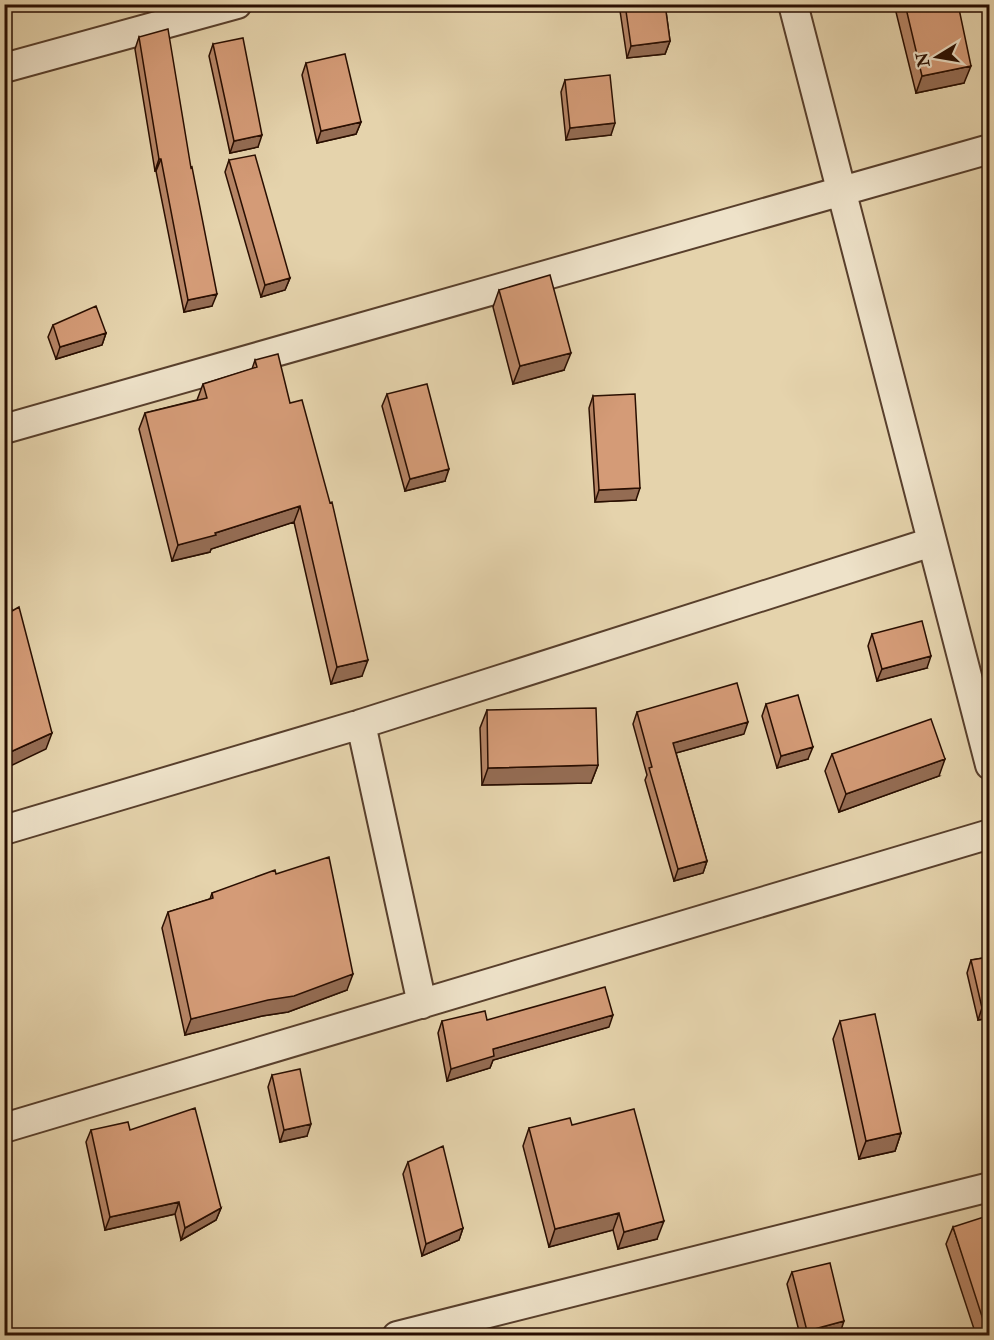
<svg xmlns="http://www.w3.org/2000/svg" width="994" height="1340" viewBox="0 0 994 1340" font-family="'IM FELL Double Pica',serif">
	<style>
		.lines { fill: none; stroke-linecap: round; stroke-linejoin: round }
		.minor-casing { stroke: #583f2c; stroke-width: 32 }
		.minor { stroke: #eee2c9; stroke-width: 28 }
		.wall { fill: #b68566; stroke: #290e01; stroke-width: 1.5 }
		.shaded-wall { fill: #946c53; stroke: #290e01; stroke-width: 1.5 }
		.building { fill: #d49b77; stroke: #290e01; stroke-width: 1.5 }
	</style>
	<rect width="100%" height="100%" fill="#e5d3ac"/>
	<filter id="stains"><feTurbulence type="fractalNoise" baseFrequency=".00333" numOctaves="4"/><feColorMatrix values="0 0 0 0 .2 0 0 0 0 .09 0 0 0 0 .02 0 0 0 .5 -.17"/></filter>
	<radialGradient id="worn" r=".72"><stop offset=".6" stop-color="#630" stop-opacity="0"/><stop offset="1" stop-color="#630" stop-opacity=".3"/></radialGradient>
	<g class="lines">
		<g class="minor-casing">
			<path id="minor" d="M793,4l197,761
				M4,68l233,-64
				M4,429l986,-280
				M361,724l61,280
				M4,830l357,-106 571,-182
				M4,1128l986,-294
				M397,1336l593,-149"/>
		</g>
		<use href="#minor" class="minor"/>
	</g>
	<path class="wall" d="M619,4h46l5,37 -5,13 -38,4z
		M894,4h64l6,79 -48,10z
		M139,37l52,131 21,138 -28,6 -28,-141h-1l-20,-122z
		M213,44l45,103 -28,6 -21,-97z
		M306,63l55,59 -5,12 -39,9 -15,-68z
		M565,80l46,55 -45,5 -5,-48z
		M229,160l61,118 -5,12 -24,7 -36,-125z
		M499,290l65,80 -51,14 -20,-77z
		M53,325l53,8 -4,12 -46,14 -8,-22z
		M255,360l107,316 -31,8 -37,-162 -83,27 -1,3 -38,9 -33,-132 6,-16 52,-13 6,-16 49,-15z
		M387,394l58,87 -40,10 -23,-85z
		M593,396l43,104 -41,2 -6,-94z
		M872,634l55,34 -50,13 -9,-35z
		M766,704l42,55 -31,9 -15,-52z
		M487,710l111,55 -7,18 -109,2 -2,-57z
		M637,712l107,22 -68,19 31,108 -4,12 -29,8 -29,-101 2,-5 -14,-51z
		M832,754l107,22 -100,36 -14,-41z
		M276,874l71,116 -59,22 -26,4 -77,19 -23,-107 6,-16 42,-13 2,-6z
		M990,957v61l-12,2 -11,-47 4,-13z
		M487,1020l122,7 -116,33 -3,8 -43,13 -9,-48 4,-12z
		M840,1021l61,112 -6,18 -36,8 -26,-120z
		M272,1075l35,61 -27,6 -12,-55z
		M572,1125l85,114 -39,10 -5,-19 -64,17 -26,-101 6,-18z
		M91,1130h39l91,78 -5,12 -35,20 -6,-26 -70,16 -19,-88z
		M408,1162l55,66 -4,12 -37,16 -19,-82z
		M953,1227l37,108h-14l-30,-91z
		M792,1272l48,61 -10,2h-30l-13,-51z"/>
	<path class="shaded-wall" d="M670,41l-5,13 -38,4 4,-12z
		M971,66l-7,17 -48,10 6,-17z
		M361,122l-5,12 -39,9 4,-12z
		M615,123l-4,12 -45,5 4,-12z
		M262,135l-4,12 -28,6 4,-12z
		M159,159h2l-5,12h-1z
		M290,278l-5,12 -24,7 4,-12z
		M217,294l-5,12 -28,6 4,-12z
		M106,333l-4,12 -46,14 4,-12z
		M571,353l-7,17 -51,14 7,-18z
		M449,469l-4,12 -40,10 5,-12z
		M640,488l-4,12 -41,2 4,-12z
		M300,506l-6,16 -83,27 -1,3 -38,9 6,-16z
		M931,656l-4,12 -50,13 5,-12z
		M368,660l-6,16 -31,8 6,-17z
		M748,722l-4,12 -75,21 4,-12z
		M52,733l-6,16 -42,20v-9l2,-6z
		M813,747l-5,12 -31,9 4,-12z
		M945,759l-6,17 -100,36 7,-18z
		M598,765l-7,18 -109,2 6,-17z
		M707,861l-4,12 -29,8 4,-12z
		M353,974l-6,16 -59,22 -26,4 -77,19 6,-16z
		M990,1007v11l-12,2 4,-12z
		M613,1015l-4,12 -116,33 -3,8 -43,13 4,-12 42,-20z
		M311,1124l-4,12 -27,6 4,-12z
		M901,1133l-6,18 -36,8 7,-18z
		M179,1202l-4,12 -70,16 5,-13z
		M221,1208l-5,12 -35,20 4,-12z
		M619,1213l-6,17 -64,17 6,-18z
		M664,1221l-7,18 -39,10 6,-17z
		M463,1228l-4,12 -37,16 4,-12z
		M844,1321l-4,12 -10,2h-25l2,-4z"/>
	<path class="building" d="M625,4h40l5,37 -39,5z
		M905,4h53l13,62 -49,10z
		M168,29l23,139 1,-1 25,127 -29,6 -27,-141h-2l-20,-122z
		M243,38l19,97 -28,6 -21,-97z
		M345,54l16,68 -40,9 -15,-68z
		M610,75l5,48 -45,5 -5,-48z
		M255,155l35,123 -25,7 -36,-125z
		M550,275l21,78 -51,13 -21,-76z
		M96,306l10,27 -46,14 -7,-22z
		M278,354l12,49 12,-3 28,103 2,-1 36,158 -31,7 -37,-161 -85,27 1,2 -38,10 -33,-132 62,-15 -4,-14 54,-17 -2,-7z
		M427,384l22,85 -39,10 -23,-85z
		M635,394l5,94 -41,2 -6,-94z
		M4,572l8,39 7,-4 33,126 -46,21 -2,-8z
		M922,621l9,35 -49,13 -10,-35z
		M737,683l11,39 -75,21 34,118 -29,8 -29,-101 3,-1 -15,-55z
		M798,695l15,52 -32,9 -15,-52z
		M596,708l2,57 -110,3 -1,-58z
		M931,719l14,40 -99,35 -14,-40z
		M329,857l24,117 -59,22 -26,4 -77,19 -23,-107 45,-14 -1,-5 63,-23 1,4z
		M990,957v50l-8,1 -11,-48z
		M605,987l8,28 -120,34 1,7 -43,13 -9,-48 43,-10 2,9z
		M875,1014l26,119 -35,8 -26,-120z
		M300,1069l11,55 -27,6 -12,-55z
		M195,1108l26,100 -36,20 -6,-26 -69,15 -19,-87 37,-8 2,8z
		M634,1109l30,112 -40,11 -5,-19 -64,16 -26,-101 41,-10 2,7z
		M443,1146l20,82 -37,16 -18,-82z
		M990,1215v120h-2l-35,-108z
		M830,1263l14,58 -37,10 -15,-59z"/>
	<rect width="994" height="1340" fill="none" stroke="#e5d3ac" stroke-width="24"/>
	<rect x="6" y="6" width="982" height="1328" fill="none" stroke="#290e01" stroke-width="3"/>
	<rect x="12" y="12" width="970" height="1316" fill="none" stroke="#290e01" stroke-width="1.5"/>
	<g transform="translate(937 57) rotate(259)" stroke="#eee2c9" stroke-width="4.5" paint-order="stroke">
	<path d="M0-4.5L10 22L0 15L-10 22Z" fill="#290e01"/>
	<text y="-9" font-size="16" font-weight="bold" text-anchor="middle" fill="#290e01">N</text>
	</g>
	<rect width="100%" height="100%" filter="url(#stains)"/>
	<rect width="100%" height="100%" fill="url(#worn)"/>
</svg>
